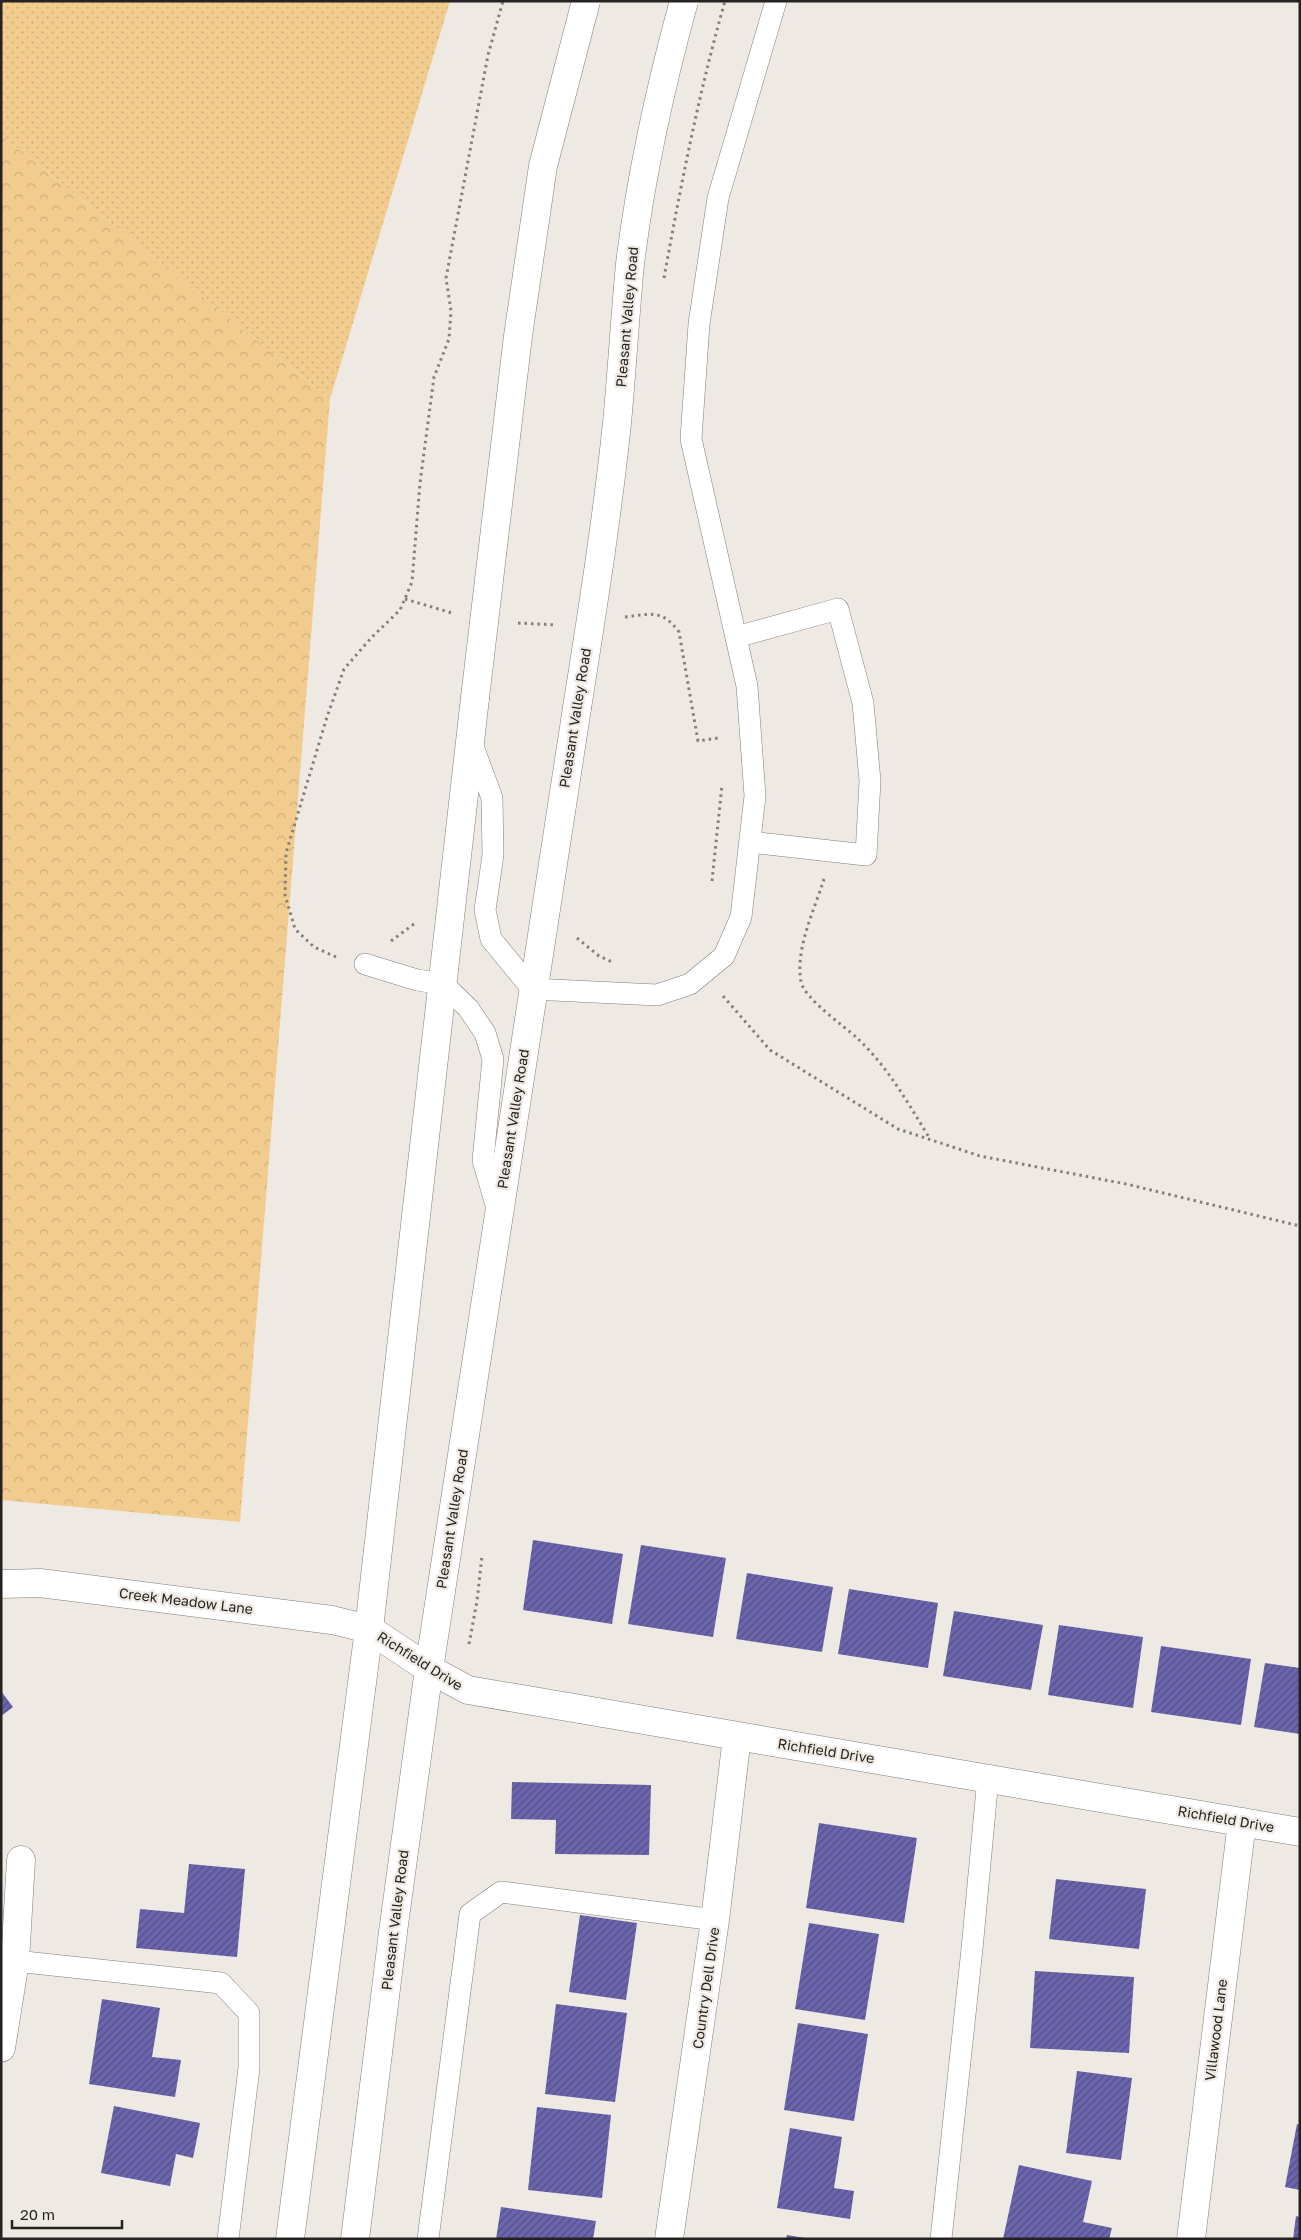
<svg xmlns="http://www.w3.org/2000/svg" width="1301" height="2240" viewBox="0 0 1301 2240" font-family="'Golos Text',sans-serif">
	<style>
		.grass { fill: url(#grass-dots) }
		.forest { fill: url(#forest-crowns) }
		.building { fill: url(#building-hatch) }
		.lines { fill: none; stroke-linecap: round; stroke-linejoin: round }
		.service-casing { stroke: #827e78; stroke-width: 22 }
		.minor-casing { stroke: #827e78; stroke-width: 29 }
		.secondary-casing { stroke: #827e78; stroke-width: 29 }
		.path { stroke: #837f7b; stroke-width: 3; stroke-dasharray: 2.5 4; stroke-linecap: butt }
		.service { stroke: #fff; stroke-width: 21 }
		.minor { stroke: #fff; stroke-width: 28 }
		.secondary { stroke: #fff; stroke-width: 28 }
		.secondary-bridge-casing { stroke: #827e78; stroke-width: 29; stroke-linecap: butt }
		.path-bridge { stroke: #837f7b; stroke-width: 3; stroke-dasharray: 2.5 4; stroke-linecap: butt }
		.secondary-bridge { stroke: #fff; stroke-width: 28 }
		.labels { text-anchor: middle; stroke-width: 4.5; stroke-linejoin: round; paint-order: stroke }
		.street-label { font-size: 14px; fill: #252321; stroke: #eee9e2 }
	</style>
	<defs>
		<pattern id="grass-dots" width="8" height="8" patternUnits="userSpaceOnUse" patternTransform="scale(1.25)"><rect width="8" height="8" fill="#f2cc8e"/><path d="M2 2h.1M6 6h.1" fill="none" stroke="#cfaf7a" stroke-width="1.8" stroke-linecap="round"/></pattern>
		<pattern id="forest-crowns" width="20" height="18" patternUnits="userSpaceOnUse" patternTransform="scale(1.25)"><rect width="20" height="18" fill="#f2cc8e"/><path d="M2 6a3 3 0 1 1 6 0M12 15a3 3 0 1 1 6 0" fill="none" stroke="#cfaf7a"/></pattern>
		<pattern id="building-hatch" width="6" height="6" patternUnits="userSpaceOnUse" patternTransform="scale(1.25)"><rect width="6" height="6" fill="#6b65ad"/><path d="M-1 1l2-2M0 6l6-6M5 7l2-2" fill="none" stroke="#534e84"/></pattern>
	</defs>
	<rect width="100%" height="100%" fill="#eee9e2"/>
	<path class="grass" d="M1,1h449l-120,398 -329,-264z"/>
	<path class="forest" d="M1,135l329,264 -90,1123 -239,-22z"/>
	<path class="building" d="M533,1540l90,14 -11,70 -89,-14z
		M641,1545l85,13 -13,79 -85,-13z
		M747,1573l86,14 -11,65 -86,-13z
		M849,1589l89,14 -10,65 -90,-14z
		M954,1611l89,14 -12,65 -88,-14z
		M1059,1625l84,12 -10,71 -85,-13z
		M1161,1646l90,13 -10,66 -90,-13z
		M1265,1663l35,5v66l-46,-7z
		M1,1691l12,16 -12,9z
		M512,1782l139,3 -2,70 -94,-1 1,-34 -45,-1z
		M819,1823l98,15 -13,85 -98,-15z
		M189,1864l56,5 -8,88 -101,-9 4,-39 44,4z
		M1056,1879l90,10 -7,60 -90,-10z
		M580,1915l57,8 -11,77 -57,-8z
		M809,1923l70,11 -14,86 -70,-11z
		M1035,1971l99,6 -5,76 -99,-5z
		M102,1999l58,9 -8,49 29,3 -6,37 -86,-13z
		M556,2004l71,9 -12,89 -70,-8z
		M798,2023l70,11 -14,87 -70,-11z
		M1077,2071l55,7 -11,82 -55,-7z
		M114,2106l86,17 -7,35 -17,-4 -6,32 -69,-13z
		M537,2107l74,8 -9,83 -74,-8z
		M1297,2124l3,1v65l-15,-3z
		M790,2128l52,9 -8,51 20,3 -4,28 -73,-11z
		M1019,2165l73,16 -9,41 29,6 -3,11h-106z
		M501,2207l95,14 -3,18h-97z
		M1296,2216l4,1v22h-7z
		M787,2235l18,3v1h-19z"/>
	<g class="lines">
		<g class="service-casing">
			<path id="service" d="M736,637l102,-28 25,94 7,78 -4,74 -116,-13
				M471,741l21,57 1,57 -8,55 6,29 41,50 125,6 33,-11 34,-28 17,-39 14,-121 -8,-110 -56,-247 8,-115 19,-126 58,-197
				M365,964l52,16 26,4 25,24 17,25 8,26 -10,101 15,52
				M15,1961l206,22 28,30v55l-21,171
				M428,2239l42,-325 31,-22 214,28
				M941,2239l31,-290 16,-171"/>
		</g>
		<g class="minor-casing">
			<path id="minor" d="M1,1584l39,-1 292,37 37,9 60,40 39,21 832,142
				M1,2048l14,-87 6,-101
				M669,2239l46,-319 22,-183
				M1191,2239l51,-417"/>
		</g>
		<g class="secondary-casing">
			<path id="secondary" d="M290,2239l79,-610 106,-931
				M355,2239l38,-307 36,-263 148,-961"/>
		</g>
		<path class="path" d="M405,599l47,14
			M625,617c26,-3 37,-8 54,15l19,109 20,-3 1,3
			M518,623l38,2
			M824,879c-10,32 -29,70 -23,103 4,17 43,44 56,56 31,29 51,65 73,101
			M712,881l10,-96
			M577,938l22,18 13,6
			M391,941l23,-17
			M336,957l-22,-10 -19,-18 -10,-34 1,-42 41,-136 17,-48 28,-32 28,-27 12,-28 8,-99 14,-106 15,-38 2,-28 -5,-33 42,-223 15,-54
			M723,996l47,54 128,79 82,27 146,28 174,42
			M469,1644l8,-43 5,-45"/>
		<use href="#service" class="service"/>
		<use href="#minor" class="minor"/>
		<use href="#secondary" class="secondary"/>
		<g class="secondary-bridge-casing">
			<path id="secondary-bridge" d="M475,698l43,-362 25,-170 43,-165
				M577,708c15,-95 30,-189 40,-285 5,-53 8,-106 13,-159 11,-89 30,-176 54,-263"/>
		</g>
		<path class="path-bridge" d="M664,278c17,-94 35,-186 61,-277"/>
		<use href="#secondary-bridge" class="secondary-bridge"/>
	</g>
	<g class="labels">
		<g class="street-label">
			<text transform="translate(627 317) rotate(-85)" y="5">Pleasant Valley Road</text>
			<text transform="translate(575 718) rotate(-81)" y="5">Pleasant Valley Road</text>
			<text transform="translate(513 1119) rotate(-81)" y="5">Pleasant Valley Road</text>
			<text transform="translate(452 1519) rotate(-81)" y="5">Pleasant Valley Road</text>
			<text transform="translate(186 1601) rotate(7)" y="5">Creek Meadow Lane</text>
			<text transform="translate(420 1661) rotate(32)" y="5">Richfield Drive</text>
			<text transform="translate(826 1751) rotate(9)" y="5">Richfield Drive</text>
			<text transform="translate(1226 1819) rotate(10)" y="5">Richfield Drive</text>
			<text transform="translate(395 1920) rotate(-83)" y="5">Pleasant Valley Road</text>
			<text transform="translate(706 1988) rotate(-82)" y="5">Country Dell Drive</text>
			<text transform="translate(1216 2030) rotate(-83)" y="5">Villawood Lane</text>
		</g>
	</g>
	<rect width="1301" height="2240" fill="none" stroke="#252321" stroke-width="5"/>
	<path d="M12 2220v8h110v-8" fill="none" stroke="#252321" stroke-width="2.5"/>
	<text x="20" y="2220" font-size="15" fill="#252321" stroke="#eee9e2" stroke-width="4" paint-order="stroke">20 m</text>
</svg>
